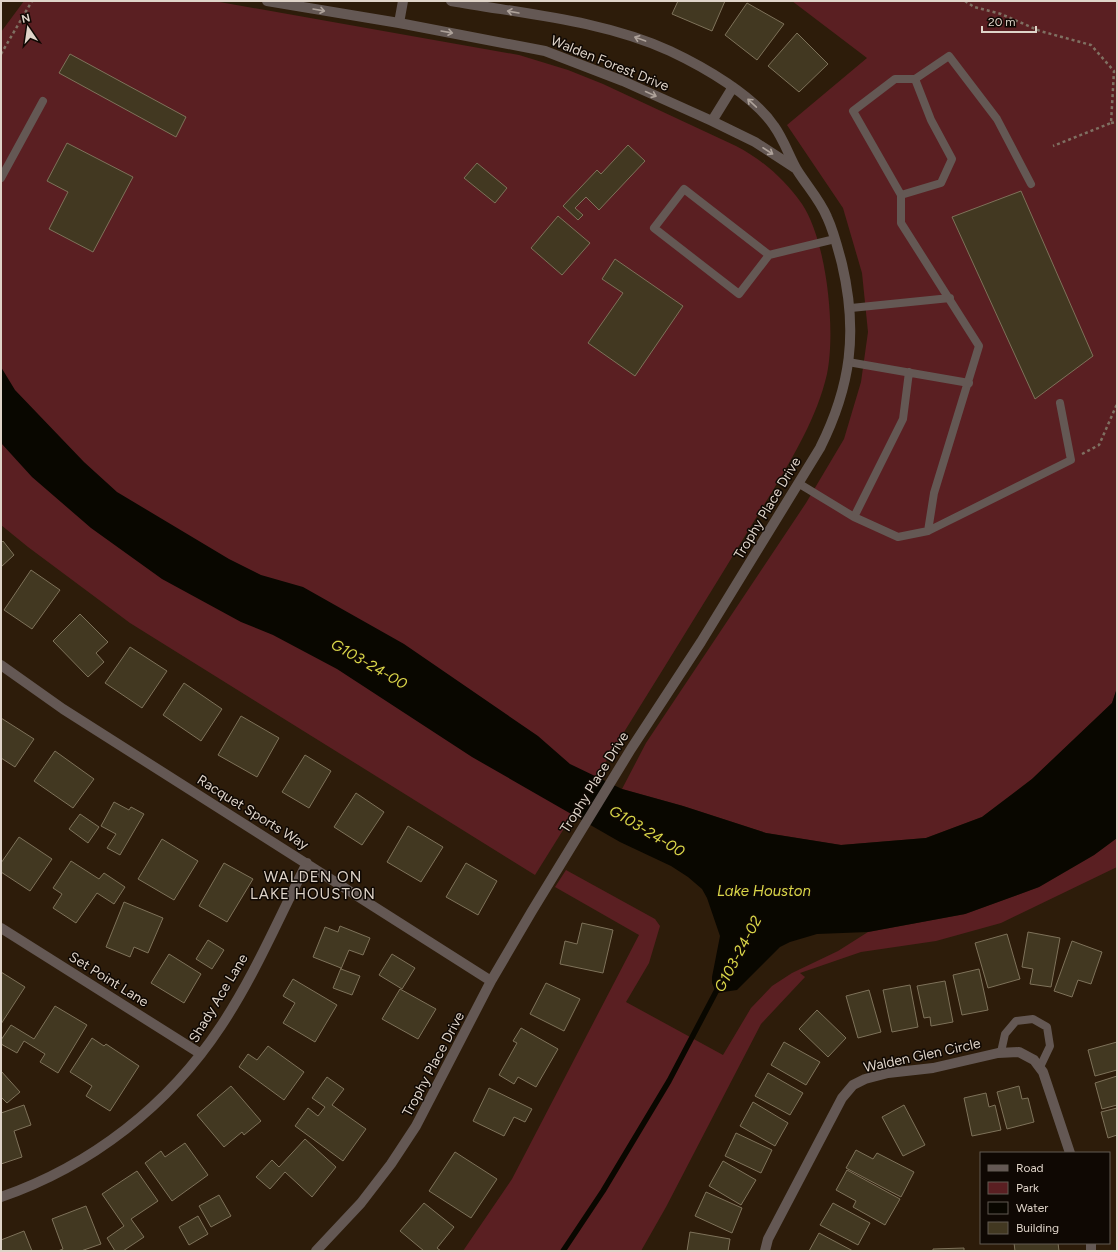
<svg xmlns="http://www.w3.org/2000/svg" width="1118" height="1252" viewBox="0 0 1118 1252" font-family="Figtree,sans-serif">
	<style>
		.green { fill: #5a1f22 }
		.water { fill: #090700 }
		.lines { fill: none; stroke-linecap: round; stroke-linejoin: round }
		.stream { stroke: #090700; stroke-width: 5.5 }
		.building { fill: #423821; stroke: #7e725a }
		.path { stroke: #7f7062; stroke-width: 2.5; stroke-dasharray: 3 3; stroke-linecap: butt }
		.service { stroke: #645854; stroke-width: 8 }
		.minor { stroke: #645854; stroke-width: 10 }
		.oneway { stroke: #aea29a }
		.labels { text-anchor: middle; stroke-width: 3; stroke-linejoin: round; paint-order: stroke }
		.street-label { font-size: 14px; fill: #dfd4c9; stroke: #0f0803 }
		.water-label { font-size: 15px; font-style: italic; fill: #dad749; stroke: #0f0803 }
		.neighbourhood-label { font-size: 15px; letter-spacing: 1px; fill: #dfd4c9; stroke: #0f0803 }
	</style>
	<rect width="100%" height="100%" fill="#2d1c0a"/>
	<path class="green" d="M24,1h190l305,54 49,15 35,14 133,62c27,14 48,33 66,58 25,37 34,127 25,170 -10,43 -33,81 -55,118 -17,27 -33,54 -49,80 -62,101 -125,202 -188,303l-405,-252 -102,-76 -27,-22v-493z
		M792,1h325v687l-5,15 -80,76 -50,38 -56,21 -85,7 -75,-12 -83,-27 -61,-17 24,-46 160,-240 38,-64 17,-57 7,-50 -6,-59 -19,-65 -56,-83 80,-67z
		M1117,838v29l-116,56 -65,18 -75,11 -61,21 5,4 -44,47 -95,183 -25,44h-178l49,-72 127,-244 -84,-48 11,-17 89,49 5,7 -11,37 -23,39 97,53 28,-47 21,-22 20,-13 46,-22 30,-19 97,-18 74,-27 55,-32z"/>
	<path class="water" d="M1,367l14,23 69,72 33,30 112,67 32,16 42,12 101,57 134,92 32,28 52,25 61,17 83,27 75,12 85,-7 56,-21 50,-38 80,-76 5,-15v150l-23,17 -55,32 -74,27 -97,18 -51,2 -27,8 -10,5 -43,43 -21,3 -4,-10v-6l8,-41 -13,-38 -5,-9 -14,-12 -17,-11 -51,-24 -148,-85 -135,-88 -64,-34 -32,-13 -79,-43 -71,-51 -59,-51 -31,-34z"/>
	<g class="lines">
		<path class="stream" d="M563,1251l40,-60 66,-110 50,-95"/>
	</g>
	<path class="building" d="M678,1h47l-13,30 -40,-17z
		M747,3l37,21 -27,36 -32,-25z
		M797,33l31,31 -29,28 -31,-26z
		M70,54l116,63 -10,20 -117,-64z
		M67,143l66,34 -40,75 -44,-23 19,-37 -21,-11z
		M628,145l17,16 -46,49 -13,-13 -11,11 8,7 -5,5 -15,-14 34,-36 4,4z
		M477,163l30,25 -12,15 -31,-25z
		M1021,191l72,165 -58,43 -83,-182z
		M558,216l32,27 -28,32 -31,-27z
		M615,259l68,47 -48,70 -47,-33 35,-50 -21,-14z
		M3,541l11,14 -13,12v-24z
		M31,570l29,20 -28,39 -28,-19z
		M80,614l28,28 -12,11 8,9 -16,15 -35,-36z
		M130,647l37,24 -25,37 -37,-25z
		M184,683l38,26 -21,32 -38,-26z
		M241,716l38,22 -22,39 -39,-22z
		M1,718l33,21 -19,28 -14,-9z
		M55,751l39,28 -21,29 -39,-27z
		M305,755l26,16 -22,37 -27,-16z
		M356,793l28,19 -22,33 -28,-18z
		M114,802l15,8 2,-3 13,7 -24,41 -13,-7 9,-14 -15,-8z
		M80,814l19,13 -11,16 -19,-14z
		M408,826l35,21 -22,35 -34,-20z
		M19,837l33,22 -22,32 -29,-19v-9z
		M162,839l36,22 -24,39 -36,-21z
		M71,861l28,18 5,-6 21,14 -11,17 -17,-11 -21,30 -23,-15 9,-14 -9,-6z
		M224,863l29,16 -26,43 -28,-16z
		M466,863l31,18 -19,34 -32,-18z
		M124,902l39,16 -15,35 -14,-6 -4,10 -24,-10z
		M582,923l31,7 -10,43 -43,-9 5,-23 12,3z
		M340,926l30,12 -7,17 -14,-5 -8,19 19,7 -8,19 -19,-7 8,-20 -28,-11 12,-30 13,5z
		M1028,932l32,6 -9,49 -21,-3 3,-15 -11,-2z
		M1007,934l13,45 -32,9 -13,-45z
		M208,940l16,10 -12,19 -16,-10z
		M1072,941l30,11 -11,32 -13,-4 -6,17 -18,-6z
		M169,954l32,20 -17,29 -33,-20z
		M392,954l23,14 -13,21 -23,-14z
		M979,969l9,41 -26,5 -9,-40z
		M1,972l24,15 -24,37z
		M293,979l44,26 -22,37 -32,-19 12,-20 -12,-7z
		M945,981l8,41 -22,4 -1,-9 -6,1 -7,-32z
		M546,983l34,16 -16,32 -34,-17z
		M910,985l8,42 -26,5 -9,-42z
		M400,989l36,20 -18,30 -36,-20z
		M869,990l12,42 -23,6 -12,-42z
		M55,1006l32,19 -29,48 -18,-11 5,-8 -21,-13 -7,12 -16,-9v-4l10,-15 23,14z
		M817,1010l29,28 -18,19 -29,-28z
		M521,1028l37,21 -22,38 -18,-10 -4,7 -15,-9 18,-32 -4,-2z
		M92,1038l12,8 2,-2 33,22 -29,45 -24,-15 6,-10 -22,-14z
		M784,1042l36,20 -14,23 -35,-20z
		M1117,1042v28l-22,6 -7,-26z
		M268,1046l36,26 -20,28 -45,-33 9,-13 9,6z
		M1,1071l19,21 -13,11 -6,-6z
		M768,1073l35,20 -13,22 -35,-19z
		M1117,1076v29l-15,4 -7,-26z
		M327,1077l17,12 -12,16 34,24 -23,32 -48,-35 13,-18 10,8 7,-9 -13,-9z
		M231,1086l30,35 -17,14 -2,-3 -18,15 -27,-32z
		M1019,1086l3,13 6,-1 6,24 -27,7 -10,-37z
		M489,1088l43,21 -7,13 -11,-5 -10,19 -31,-15z
		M986,1093l3,14 6,-2 6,25 -29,6 -8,-38z
		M753,1102l35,21 -13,23 -35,-20z
		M24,1105l7,20 -17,6 8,26 -21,7v-51z
		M904,1105l21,40 -22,11 -21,-39z
		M1117,1108v27l-9,3 -7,-26z
		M736,1133l36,17 -11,23 -36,-17z
		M305,1139l31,28 -24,30 -27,-25 -15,17 -14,-12 16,-17 7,7z
		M185,1143l23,32 -36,26 -27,-38 16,-12 4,6z
		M856,1150l17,9 4,-6 37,19 -13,25 -55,-29z
		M455,1152l42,27 -26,39 -42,-27z
		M723,1161l33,19 -15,25 -32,-19z
		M847,1170l53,29 -15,26 -32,-18 3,-6 -20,-11z
		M137,1171l21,30 -27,18 13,18 -21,14h-8l-8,-13 17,-12 -22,-32z
		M706,1192l36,16 -10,25 -37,-17z
		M219,1195l12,21 -20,11 -12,-21z
		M424,1203l30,24 -17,21 4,3h-17l-24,-20z
		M833,1203l37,20 -12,22 -38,-20z
		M86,1206l15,38 -20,7h-23l5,-2 -11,-30z
		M198,1216l10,18 -19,11 -10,-18z
		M24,1231l8,20h-31v-11z
		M690,1232l40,7 -2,12h-41z
		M819,1233l34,18h-44z
		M1014,1243h44l1,8h-44z
		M964,1248v3h-31v-2z"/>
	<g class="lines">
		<path class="path" d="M965,1l9,6 27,7 39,17 51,14 23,26 -3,52 -58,23
			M1,54l31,-53
			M1111,123l6,-1
			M1082,454l17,-9 18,-41"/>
		<path class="service" d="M1,178l42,-77
			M901,195l40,-12 11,-24 -21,-39 -16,-41
			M769,255l-30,39 -85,-66 30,-39 85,66 66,-16
			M851,308l99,-10
			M848,362l121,21
			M798,483l56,34 44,20 30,-6 143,-71 -11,-57
			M854,517l49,-98 6,-47
			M928,531l6,-38 45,-147 -78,-123v-28l-48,-84 42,-32h20l34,-23 48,63 34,65
			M1001,1052l4,-18 11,-13 17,-2 14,8 3,19 -10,21"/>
		<path class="minor" d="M267,1l132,22 146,28 78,30 89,40 43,21 40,26
			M399,23l4,-22
			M712,121l21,-34
			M1,665l62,44 428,272
			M1,928l200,126
			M1,1197c90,-31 168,-92 220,-171 34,-51 58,-109 86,-163
			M1091,1243v8
			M316,1251l45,-48 30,-39 25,-38 75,-145 41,-70 99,-162 70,-107 119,-194c31,-62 38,-116 22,-184 -4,-15 -8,-32 -15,-47 -7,-17 -20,-31 -30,-47 -8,-14 -13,-30 -23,-44 -21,-31 -70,-59 -104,-75 -68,-31 -146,-37 -219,-50
			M765,1251l3,-12 74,-141 11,-13 12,-6 23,-6 45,-5 65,-15 21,-1 15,8 9,12 27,81"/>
	</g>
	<defs><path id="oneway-shaft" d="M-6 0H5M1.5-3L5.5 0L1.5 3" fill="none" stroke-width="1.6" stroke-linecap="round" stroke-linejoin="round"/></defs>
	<g class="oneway">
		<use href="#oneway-shaft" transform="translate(319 10) rotate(10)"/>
		<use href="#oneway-shaft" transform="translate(513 12) rotate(-170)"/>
		<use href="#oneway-shaft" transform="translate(447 32) rotate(10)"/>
		<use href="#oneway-shaft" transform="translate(640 39) rotate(-160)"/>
		<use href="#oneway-shaft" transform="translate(651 94) rotate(24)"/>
		<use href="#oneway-shaft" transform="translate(752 103) rotate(-137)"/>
		<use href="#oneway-shaft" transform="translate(768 151) rotate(33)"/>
	</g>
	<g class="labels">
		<g class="street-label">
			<text transform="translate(610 63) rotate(22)" y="5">Walden Forest Drive</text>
			<text transform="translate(767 508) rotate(-59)" y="5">Trophy Place Drive</text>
			<text transform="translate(594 782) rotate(-58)" y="5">Trophy Place Drive</text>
			<text transform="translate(253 812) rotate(32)" y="5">Racquet Sports Way</text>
			<text transform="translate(109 979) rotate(32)" y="5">Set Point Lane</text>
			<text transform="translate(218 998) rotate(-59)" y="5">Shady Ace Lane</text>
			<text transform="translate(922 1055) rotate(-12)" y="5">Walden Glen Circle</text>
			<text transform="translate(433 1064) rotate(-62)" y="5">Trophy Place Drive</text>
		</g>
		<g class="water-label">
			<text transform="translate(369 664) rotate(30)" y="5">G103-24-00</text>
			<text transform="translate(647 831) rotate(31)" y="5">G103-24-00</text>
			<text x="764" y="896">Lake Houston</text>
			<text transform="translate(738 954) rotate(-62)" y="5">G103-24-02</text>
		</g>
		<g class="neighbourhood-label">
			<text x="313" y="882">WALDEN ON<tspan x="313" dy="17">LAKE HOUSTON</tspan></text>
		</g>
	</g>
	<rect width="1118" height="1252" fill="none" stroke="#dfd4c9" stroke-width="4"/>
	<rect x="980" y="1152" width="130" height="92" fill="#0f0803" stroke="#625a52"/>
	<rect x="988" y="1165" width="20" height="6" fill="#645854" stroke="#625a52"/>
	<text x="1016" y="1172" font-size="12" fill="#dfd4c9">Road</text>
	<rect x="988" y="1182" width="20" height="12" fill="#5a1f22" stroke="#625a52"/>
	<text x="1016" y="1192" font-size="12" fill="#dfd4c9">Park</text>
	<rect x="988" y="1202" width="20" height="12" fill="#090700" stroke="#625a52"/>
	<text x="1016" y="1212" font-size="12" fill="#dfd4c9">Water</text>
	<rect x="988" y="1222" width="20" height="12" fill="#423821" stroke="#625a52"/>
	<text x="1016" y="1232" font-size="12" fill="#dfd4c9">Building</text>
	<g transform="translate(28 28) rotate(347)" stroke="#0f0803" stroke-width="3" paint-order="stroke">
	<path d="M0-3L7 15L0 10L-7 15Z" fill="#dfd4c9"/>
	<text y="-6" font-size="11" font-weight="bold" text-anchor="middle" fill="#dfd4c9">N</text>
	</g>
	<path d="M982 26v6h54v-6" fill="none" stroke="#dfd4c9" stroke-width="2"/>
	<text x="988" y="26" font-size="12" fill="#dfd4c9" stroke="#0f0803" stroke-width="3" paint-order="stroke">20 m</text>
</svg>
